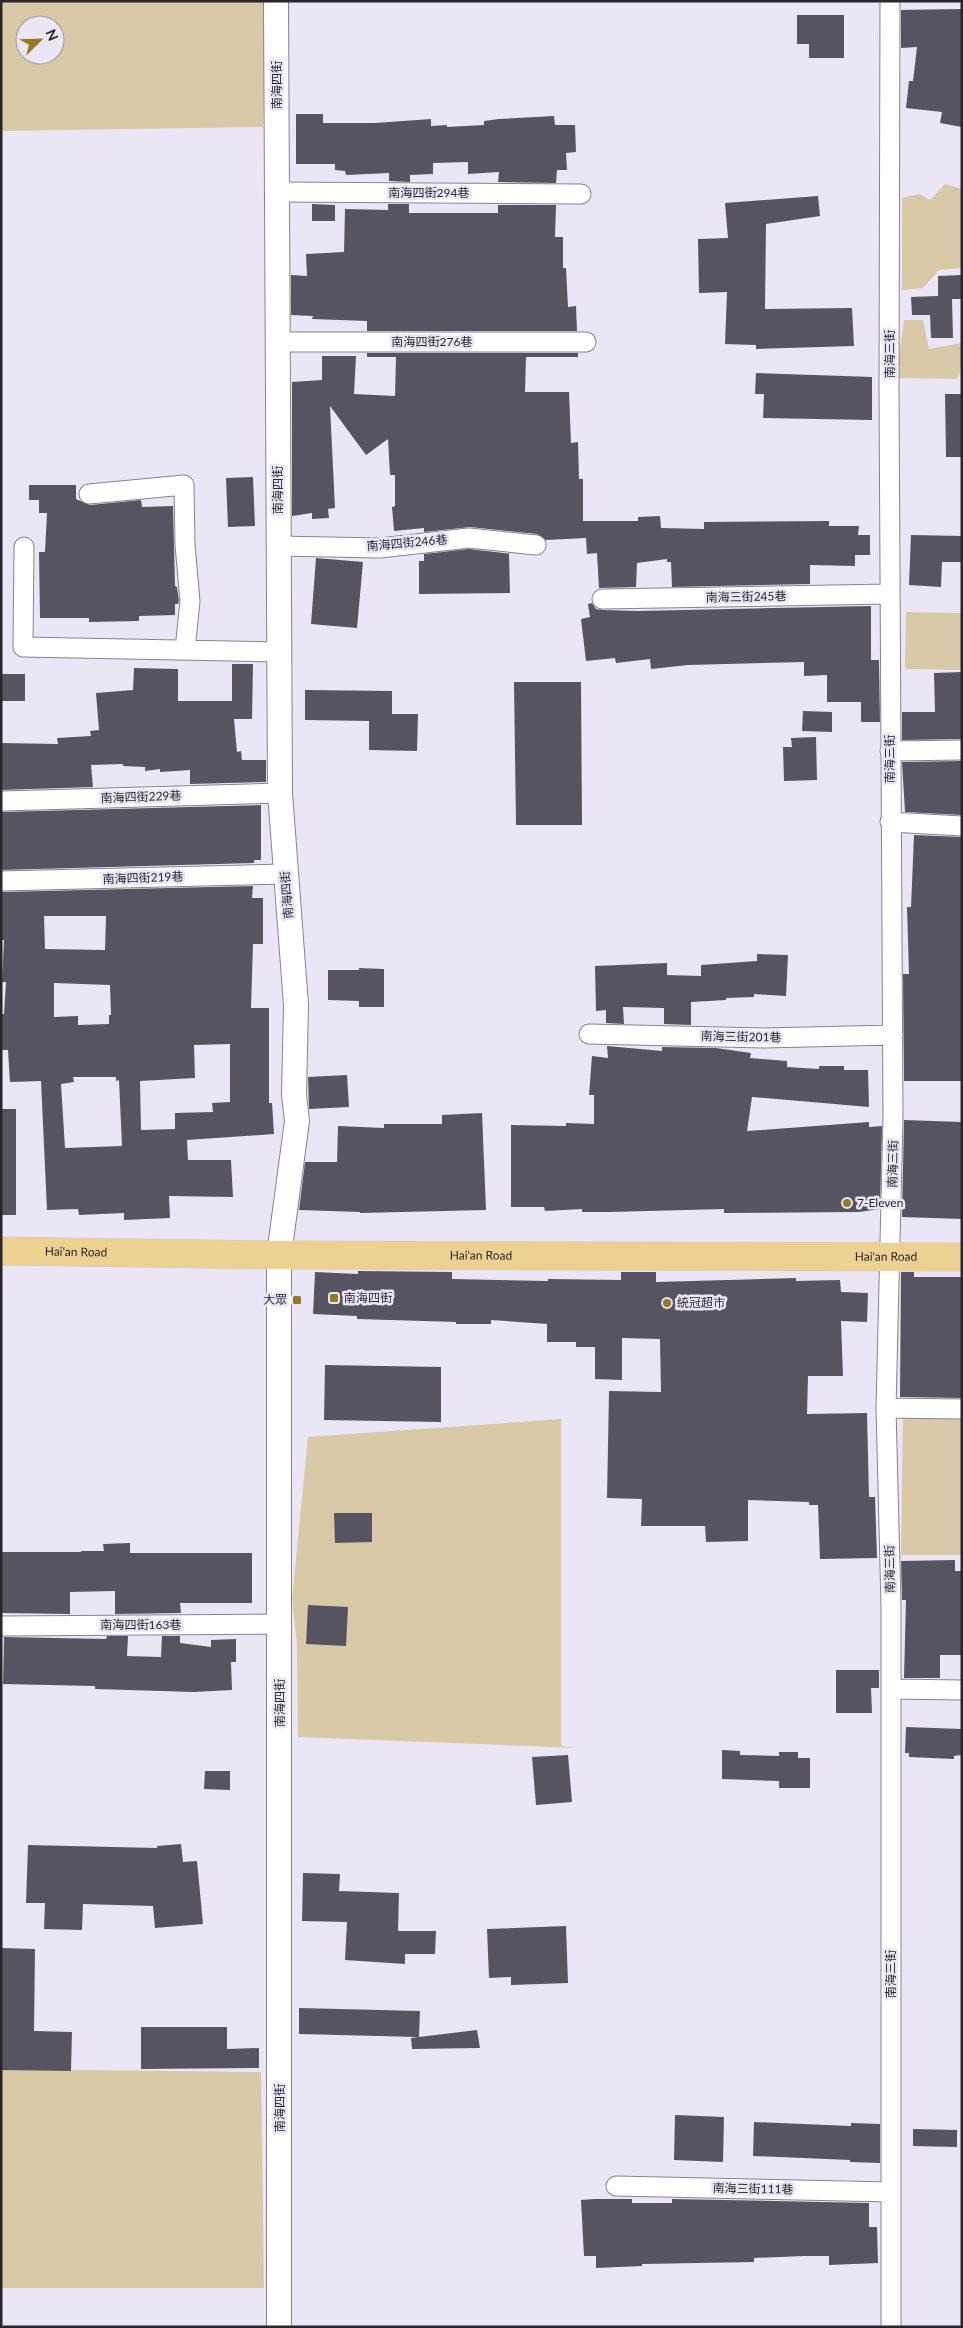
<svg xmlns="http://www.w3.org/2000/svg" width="963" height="2328" viewBox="0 0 963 2328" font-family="Lato,'Noto Sans TC',sans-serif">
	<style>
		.green { fill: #dac9a7; fill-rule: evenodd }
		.building { fill: #575461; fill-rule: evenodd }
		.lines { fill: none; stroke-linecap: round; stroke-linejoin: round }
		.minor-casing { stroke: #868290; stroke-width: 21 }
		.tertiary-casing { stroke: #868290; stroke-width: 26 }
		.primary-casing { stroke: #cccbcd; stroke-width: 29 }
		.minor { stroke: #fff; stroke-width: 19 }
		.tertiary { stroke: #fff; stroke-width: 24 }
		.primary { stroke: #ecd193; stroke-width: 28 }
		.poi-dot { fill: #9b7823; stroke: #ebe6f6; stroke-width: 2 }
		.labels { text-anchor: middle; stroke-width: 5; stroke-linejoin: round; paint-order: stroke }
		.street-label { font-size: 12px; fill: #29272d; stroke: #ebe6f6 }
		.poi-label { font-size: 12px; fill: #29272d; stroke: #ebe6f6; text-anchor: start }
	</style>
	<rect width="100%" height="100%" fill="#ebe6f6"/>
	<path class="green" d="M1,1h265l-3,126 -262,4zM25,25h30v30h-30z
		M945,184l17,5v79l-23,2 -16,18 -21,2v-92l17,-4 11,6z
		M904,320h19l6,29 32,-6v25l-4,11 -61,-1z
		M906,612l56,1v57l-57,-1z
		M903,1409l59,4v142h-61z
		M561,1419v327l17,2 -280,-11 -1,-92 -5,-46 16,-162z
		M1,2069l260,3 3,216h-263z"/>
	<path class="building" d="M962,9v118l-22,-4 2,-11 -36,-4 3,-27h4l4,-34 -16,1v-38z
		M797,15h47v43h-35v-14h-12z
		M296,114h27v9h52l56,-4v7l16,-1v2l37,-2v-4l15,-2 55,-3 1,9h20l1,27 -10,1 1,17h-10l-1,13 -58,-1 1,-10 -31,2v-12l-35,1v11l-23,1v7l-21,-1v-8l-43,2 -1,-4 -10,-1v-6h-39z
		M818,196l2,20 -54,8 -1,85 87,-1 2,38 -98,3v-4l-31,-1 2,-52 -28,1 -1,-54 30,-1 -3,-35z
		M312,204l23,1v16h-23z
		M388,204h21v9h89v-8h58l-1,32h8v31h3l2,39 8,-1 1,25h-210v-10l-55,-2 1,-3 -22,-1v-40l16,1 -1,-22 38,-2 1,-43 43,1z
		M962,275v24h-10l1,39h-22l-1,-23h-18l-1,-18 27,-1v-20z
		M367,353h211v4h-52l-1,35h44l2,51 7,-1 1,37h4v42h55v-4l22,-1 1,12 43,1v-7l125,-1v5h30l-1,9h12v20h-15v11l-45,-1v19l-138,3 -1,-25h-4v-3l-30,4 -1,24 -37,1 -2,-35 -10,1 -1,-16 -40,2 -9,-6 -67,-7 -46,5v-4l-30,3 -2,-24 3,-1v-31h-5l-2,-36 -22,16 -36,-49 5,102 -7,1 1,9 -17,1v-6l-20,3v-134l30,-2v-24h34l-2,38 41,2 1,-39h-29z
		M756,373l116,4v43l-109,-2 1,-24h-9z
		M945,394h17v63h-16z
		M253,477l2,49 -27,1 -2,-49z
		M29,485h47v14l14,6 51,-5 1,7 31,-1 2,80 2,1 2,14 -1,3h-3v11l-36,1v5l-50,1v-4h-49l-1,-66h6l2,-39h-8v-13h-10z
		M911,535l51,1v26h-20l-1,25 -32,-2z
		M469,549l43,5h-3l1,39 -91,1v-33h5v-7z
		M316,558l47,4 -6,66 -46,-4z
		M592,603l4,6 6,1 37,1 232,-5v54h8l1,62h-19v-20h-34v-27l-23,1v-14l-116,3 -37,4 -1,-10 -34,4 -1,-5 -29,3 -5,-42 9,-2 -2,-13z
		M232,664h21l-1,55h-18l3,33 4,-1 1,9h24v22l-76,2v-14l-30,2v-3l-15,2v-4l-22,-1v-2l-32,1 2,22 -92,3v-47l57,1 -1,-6 34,-2 -1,-5 9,-1 -3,-37 37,-3 1,-22 44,1v32h54z
		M962,672v67l-60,1v-28h33l-1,-39z
		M2,674h23v27h-23z
		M514,682h67l1,143h-66z
		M305,690l87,1v23h26l-1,37 -48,-1v-29l-64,-1z
		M803,711l29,1v20l-30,-1z
		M816,737l1,43 -33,1 -1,-34h9l-1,-9z
		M962,761v54l-57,-3 -3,-50z
		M261,805v55h-7v3l-253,7v-58z
		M914,835l48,2v244h-58l-1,-107h6l-2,-67h4z
		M253,886l-1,12h11v46h-10l-2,64h18v95h3l2,31 -87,6 1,20h43l2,37 -64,-1 1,22 -46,2v-7l-45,2 -1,-6 -31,1 -6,-129 -31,1 -2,-32h-7v-36h3l2,-32h-4l2,-42h-3v-48zM44,916h62l-1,34 -60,-1zM54,983l56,2 1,30h-2v9l-31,1v-9l-24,1zM230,1044v58l-18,1 1,9 -38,1v16l-34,1 -1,-49 55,-3 -1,-33zM73,1077h43v4l3,-1 3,66 -57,2 -4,-64 13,-2z
		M757,954l31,1 -2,41 -32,-2v3l-28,1v2l-35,2v23l-27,-1v-16l-41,-1 1,17 -18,-1v-13l-10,1 -1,-45 72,-3v12l34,1v-11l56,-4z
		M359,968l25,1v38h-25v-6l-31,-1v-30h31z
		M607,1046l55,5v-4l54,1 35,5 -1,5 37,3v6l32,2v-3h25v4h24l1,37 -117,-10 -5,34 122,-9v5l13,-1 -2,83 -21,3 -135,1v-4l-114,3h-28v-3l-37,2 -1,-4h-33v-82l55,1v-3l28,1v-29h-5l3,-39 16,2z
		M347,1075l2,32 -40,2 -1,-32z
		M1,1109h15v106h-15z
		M482,1113l4,97 -126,3v-1l-61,-2 6,-48h32l1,-36 46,2v-4h58v-9z
		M904,1120l58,2v97l-60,-2z
		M358,1271l94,1v7l96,2v-2l73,1v-8h35v10l140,-4v3l44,-1 1,12 27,1 -1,29 -26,-1 2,55h-35l-1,38 60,-1 2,84h6l2,61 -57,1 -2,-54h-9v-3l-61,-2v41l-42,1 -1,-16h-64l1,-27 -35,-1 2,-107 52,1 -1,-53 -38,-1v42l-27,-1v-32h-19v-5h-29v-18l-56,-4v4h-35v-2l-99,-3v-3l-44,-2 2,-42 43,2z
		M901,1272h13v5h48v121l-62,-1z
		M325,1365l116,2v55l-117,-2z
		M334,1513h38v29l-37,1z
		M130,1543v10h122v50h-72l1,10 -66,1v-23l-45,1v22l-69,-1v-61h80v-1h23l-1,-7z
		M955,1560v11h7v84h-22v23h-36l2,-78h-4l-1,-39z
		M308,1605l40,2 -2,39 -40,-2z
		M107,1636h21l-1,20 34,1 1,-21h18v7l31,4v-7l25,-1v23h-5l1,28 -38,2 -99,-3v-3l-92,-2 1,-47 102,2z
		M836,1670h43v18h-8l1,25h-36z
		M906,1727l56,2v26l-8,1v3l-45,-2v-4h-4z
		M722,1750l18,1v4l39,1v-4h19v6h12v30h-31v-7l-57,-2z
		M568,1755l4,47 -36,3 -4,-48z
		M205,1771h25v19l-26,-1z
		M181,1844l2,18 14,-1 6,63 -48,4 -2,-22 -70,-2 -1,26 -38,-1 1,-26h-19l2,-58 129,3v-2z
		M303,1873l37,1 -1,17 60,2 -1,38h38l-1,23h-30v10l-60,-4 2,-38 -45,-1z
		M566,1926l2,57 -57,2v-8l-22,1 -2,-49z
		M1,1948l34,1 -1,82 38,1 -1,39 -70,-1z
		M299,2008l121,3 -1,26 58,-7 3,18 -68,1 -1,-11 7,-1 -119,-3z
		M141,2027h86v22l32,-1v20l-118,1z
		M675,2115l49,2 -1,45 -49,-2z
		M754,2122l97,4v-3l29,1v39l-30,-1v-2l-97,-4z
		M913,2129l44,1v17l-44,-1z
		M594,2199h38v4h40v-4l197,4v24h8l1,36 -49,2v-9h-25l-50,2v4l-112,2v2l-46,2v-12h-12l-3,-56z"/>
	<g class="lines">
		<g class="minor-casing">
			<path id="minor" d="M890,1l-1,388 4,728 -7,291 5,198v721
				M277,192l304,2
				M277,342h309
				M89,494l95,-9 1,60 5,56 -5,49
				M278,546l102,2 89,-10 67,7
				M24,547l-1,100 255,5
				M602,599l288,-5
				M890,751l72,-1
				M3,801l277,-8
				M890,822l72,4
				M1,881l283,-7
				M589,1034l175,4 129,-3
				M886,1408l76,1
				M2,1626l278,-2
				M891,1689l71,1
				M616,2186l275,6"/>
		</g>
		<g class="tertiary-casing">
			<path id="tertiary" d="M276,1l4,792 16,212 -2,90 3,26 -18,134v1072"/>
		</g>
		<g class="primary-casing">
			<g id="primary">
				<path id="s1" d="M1,1251l278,4 683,2"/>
			</g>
		</g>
		<use href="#minor" class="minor"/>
		<use href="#tertiary" class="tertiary"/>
		<use href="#primary" class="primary"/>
	</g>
	<g class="poi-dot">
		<circle cx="847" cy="1203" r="5"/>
		<rect x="329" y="1293" width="10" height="10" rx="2.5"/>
		<rect x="292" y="1295" width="10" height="10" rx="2.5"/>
		<circle cx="667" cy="1303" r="5"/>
	</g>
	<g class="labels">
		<g class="street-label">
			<text transform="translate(277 85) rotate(-90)" y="4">南海四街</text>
			<text x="429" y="197">南海四街294巷</text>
			<text x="432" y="346">南海四街276巷</text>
			<text transform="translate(890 354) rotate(-90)" y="4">南海三街</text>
			<text transform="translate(278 490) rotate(-90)" y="4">南海四街</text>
			<text transform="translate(407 543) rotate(-5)" y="4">南海四街246巷</text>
			<text transform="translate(746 597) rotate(-1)" y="4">南海三街245巷</text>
			<text transform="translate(890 759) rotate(-90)" y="4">南海三街</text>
			<text transform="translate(141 797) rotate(-2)" y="4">南海四街229巷</text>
			<text transform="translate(143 878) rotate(-2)" y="4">南海四街219巷</text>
			<text transform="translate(287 895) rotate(-95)" y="4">南海四街</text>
			<text transform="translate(741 1037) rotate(1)" y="4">南海三街201巷</text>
			<text transform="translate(893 1164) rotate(-89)" y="4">南海三街</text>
			<text dy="4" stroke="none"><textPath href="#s1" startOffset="75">Hai'an Road</textPath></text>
			<text dy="4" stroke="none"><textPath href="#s1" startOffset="480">Hai'an Road</textPath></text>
			<text dy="4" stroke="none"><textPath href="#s1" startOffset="885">Hai'an Road</textPath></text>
			<text transform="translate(890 1569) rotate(-91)" y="4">南海三街</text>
			<text x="141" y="1629">南海四街163巷</text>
			<text transform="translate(280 1703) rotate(-90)" y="4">南海四街</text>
			<text transform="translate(891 1974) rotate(-90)" y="4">南海三街</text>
			<text transform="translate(280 2108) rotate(-90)" y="4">南海四街</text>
			<text transform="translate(753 2189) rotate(1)" y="4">南海三街111巷</text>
		</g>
		<g class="poi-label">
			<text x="857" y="1207">7-Eleven</text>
			<text x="344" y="1302">南海四街</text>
			<text x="287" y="1304" text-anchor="end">大眾</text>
			<text x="677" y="1307">統冠超市</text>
		</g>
	</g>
	<rect width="963" height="2328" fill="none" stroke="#29272d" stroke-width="5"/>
	<g transform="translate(40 40) rotate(67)"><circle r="24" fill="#ebe6f6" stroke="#9d9aa6"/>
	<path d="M0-4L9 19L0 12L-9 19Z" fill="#9b7823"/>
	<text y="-8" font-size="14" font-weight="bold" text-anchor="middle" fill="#29272d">N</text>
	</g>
</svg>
